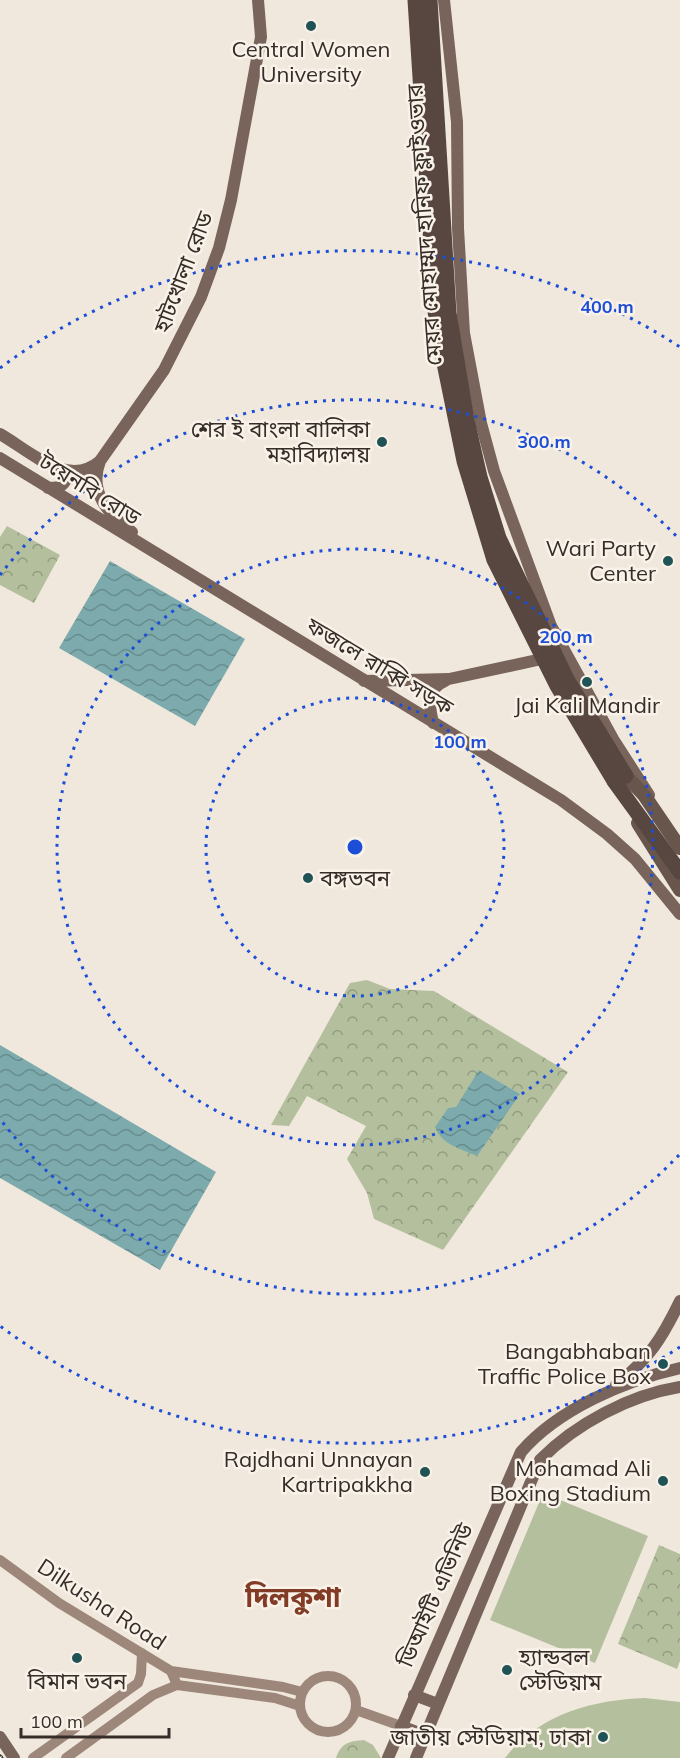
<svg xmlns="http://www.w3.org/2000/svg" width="680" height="1758" viewBox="0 0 680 1758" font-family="Mulish,'Noto Sans Bengali',sans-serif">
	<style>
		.forest { fill: url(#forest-crowns) }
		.pitch { fill: #b4c09d }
		.water { fill: url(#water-waves) }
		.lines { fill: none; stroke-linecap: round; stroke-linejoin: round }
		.secondary { stroke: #9d877a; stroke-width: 10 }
		.primary { stroke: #78645a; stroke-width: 12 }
		.trunk { stroke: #68564d; stroke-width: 14 }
		.motorway { stroke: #574740; stroke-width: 15 }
		.rail-casing { stroke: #362d29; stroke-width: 5 }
		.rail { stroke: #f9f2e9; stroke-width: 3; stroke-dasharray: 9; stroke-linecap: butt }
		.motorway-bridge { stroke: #574740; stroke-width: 15 }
		.ring { fill: none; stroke: #1d4ed8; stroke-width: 3; stroke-dasharray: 3 6 }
		.poi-dot { fill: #205356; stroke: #f9f2e9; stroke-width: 2 }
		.labels { text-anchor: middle; stroke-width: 5; stroke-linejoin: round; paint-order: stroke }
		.poi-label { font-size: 22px; fill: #362d29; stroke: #f9f2e9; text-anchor: end }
		.street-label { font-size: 22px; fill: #362d29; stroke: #f9f2e9 }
		.district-label { font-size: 28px; font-weight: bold; fill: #823b25; stroke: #f9f2e9 }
		.centre { fill: #1d4ed8; stroke: #f9f2e9; stroke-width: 3 }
		.ring-label { font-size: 18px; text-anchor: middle; font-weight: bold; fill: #1d4ed8; stroke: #f9f2e9; stroke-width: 5; stroke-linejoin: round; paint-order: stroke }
	</style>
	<defs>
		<pattern id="forest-crowns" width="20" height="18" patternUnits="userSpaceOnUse" patternTransform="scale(1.5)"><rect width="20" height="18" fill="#b4c09d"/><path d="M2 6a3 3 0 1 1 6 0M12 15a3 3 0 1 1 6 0" fill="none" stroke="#939c80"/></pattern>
		<pattern id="water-waves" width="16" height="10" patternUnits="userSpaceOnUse" patternTransform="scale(1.5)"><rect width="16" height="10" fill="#7dabad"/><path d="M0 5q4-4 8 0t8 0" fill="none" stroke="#678c8d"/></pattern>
	</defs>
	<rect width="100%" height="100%" fill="#f1e8dd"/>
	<path class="forest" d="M7,526l53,29 -26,48 -34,-18v-48z
		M367,980l23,9 44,2 134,81 -125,178 -69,-31 -7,-26 -20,-34 19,-33 -59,-30 -18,30 -18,-1 79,-142z
		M659,1545l21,9v107l-3,8 -59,-25z
		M364,1740l9,5 8,13h-45c5,-15 13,-17 28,-18z"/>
	<path class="pitch" d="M543,1493l105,43 -53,127 -105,-43z
		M645,1698l35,4v56h-175c34,-44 87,-58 140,-60z"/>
	<path class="water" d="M110,561l135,78 -50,87 -136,-78z
		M0,1045l216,127 -56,98 -160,-92z
		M479,1070l41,24 -43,62c-16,-7 -35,-11 -42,-29l13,-19 8,-1z"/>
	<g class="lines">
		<path class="secondary" d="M0,1560l59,43 112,68 6,14
			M171,1671l112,16 19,5
			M300 1704a28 28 0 1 1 56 0a28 28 0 1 1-56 0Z
			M356,1710l45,16
			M33,1758l105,-75 3,-9 1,-21
			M66,1758l87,-63 24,-10 98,13 25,8"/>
		<path class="primary" d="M444,0l13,122 1,106 6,105 17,90 13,48 57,155 62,113 36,56
			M0,434c30,17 68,55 100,27l64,-91 37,-73 18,-49 12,-48 30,-163 -3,-37
			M0,458l561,342 46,34 28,25 45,55
			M100,461c-12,31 8,53 32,71
			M48,488c9,0 13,0 18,-8l-4,-10
			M364,681l85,-2 102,-22
			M433,723c-4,-17 -7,-34 12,-42
			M616,1385c33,-26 46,-47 64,-84
			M414,1695l24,9
			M401,1726l24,9
			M0,1737l14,21
			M388,1758l133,-306c37,-43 105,-72 159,-84
			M416,1758l124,-298c35,-36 90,-65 140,-73"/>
		<path class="trunk" d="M626,776l18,19 36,53
			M638,823l42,67"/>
		<path class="motorway" d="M614,781l66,91"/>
		<g class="rail-casing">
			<path id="rail" d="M0,1757l1,1"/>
		</g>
		<use href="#rail" class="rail"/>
		<path class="motorway-bridge" d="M415,0l21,324 28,137 30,99 63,126 57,95
			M430,0l19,313 18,107 13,57 19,61 69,143 58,95"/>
	</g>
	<g class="ring">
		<circle cx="355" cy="847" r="149"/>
		<circle cx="355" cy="847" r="298"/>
		<path d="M679 1155A447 447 0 0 1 0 1119M0 575A447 447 0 0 1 679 539"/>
		<path d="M680 1347A596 596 0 0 1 0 1326M0 368A596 596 0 0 1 680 347"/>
	</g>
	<g class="poi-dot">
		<circle cx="311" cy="26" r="6"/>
		<circle cx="382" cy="442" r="6"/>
		<circle cx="668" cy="561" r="6"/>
		<circle cx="587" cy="682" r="6"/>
		<circle cx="308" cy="878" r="6"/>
		<circle cx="663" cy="1364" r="6"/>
		<circle cx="425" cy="1472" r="6"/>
		<circle cx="663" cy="1481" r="6"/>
		<circle cx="77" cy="1658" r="6"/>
		<circle cx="507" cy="1670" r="6"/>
		<circle cx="603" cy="1737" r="6"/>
	</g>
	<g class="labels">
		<g class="poi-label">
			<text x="311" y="57" text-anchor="middle">Central Women<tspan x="311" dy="25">University</tspan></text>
			<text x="370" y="437">শের ই বাংলা বালিকা<tspan x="370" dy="25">মহাবিদ্যালয়</tspan></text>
			<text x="656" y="556">Wari Party<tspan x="656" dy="25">Center</tspan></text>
			<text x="587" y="713" text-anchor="middle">Jai Kali Mandir</text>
			<text x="320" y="886" text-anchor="start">বঙ্গভবন</text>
			<text x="651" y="1359">Bangabhaban<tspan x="651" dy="25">Traffic Police Box</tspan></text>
			<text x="413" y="1467">Rajdhani Unnayan<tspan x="413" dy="25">Kartripakkha</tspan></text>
			<text x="651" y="1476">Mohamad Ali<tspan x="651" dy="25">Boxing Stadium</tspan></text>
			<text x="519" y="1665" text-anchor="start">হ্যান্ডবল<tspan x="519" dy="25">স্টেডিয়াম</tspan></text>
			<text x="77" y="1689" text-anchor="middle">বিমান ভবন</text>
			<text x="591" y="1745">জাতীয় স্টেডিয়াম, ঢাকা</text>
		</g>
		<g class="street-label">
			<text transform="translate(424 225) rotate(-94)" y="8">মেয়র মোহাম্মদ হানিফ ফ্লাইওভার</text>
			<text transform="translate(183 272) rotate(-69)" y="8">হাটখোলা রোড</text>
			<text transform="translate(90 489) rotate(32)" y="8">টয়েনবি রোড</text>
			<text transform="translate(380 666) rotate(31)" y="8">ফজলে রাব্বি সড়ক</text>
			<text transform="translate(435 1595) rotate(-66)" y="8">ডিআইটি এভিনিউ</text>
			<text transform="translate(102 1604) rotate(33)" y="8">Dilkusha Road</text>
		</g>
		<g class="district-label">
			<text x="293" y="1607">দিলকুশা</text>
		</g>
	</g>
	<circle cx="355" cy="847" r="9" class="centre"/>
	<g class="ring-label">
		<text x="607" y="313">400 m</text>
		<text x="544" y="448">300 m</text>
		<text x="566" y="643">200 m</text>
		<text x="460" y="748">100 m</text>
	</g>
	<path d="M21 1728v9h148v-9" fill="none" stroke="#362d29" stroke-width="3"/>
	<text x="30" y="1728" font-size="18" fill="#362d29" stroke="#f9f2e9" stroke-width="4.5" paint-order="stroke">100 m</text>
</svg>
